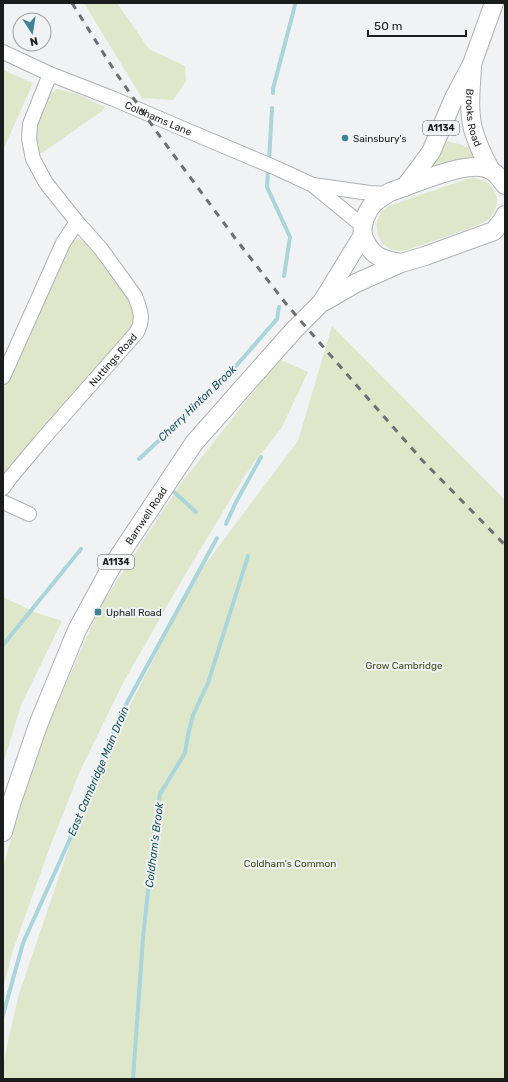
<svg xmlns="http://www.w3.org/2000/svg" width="508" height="1082" viewBox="0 0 508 1082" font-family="Rubik,sans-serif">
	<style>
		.green { fill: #dee7ca }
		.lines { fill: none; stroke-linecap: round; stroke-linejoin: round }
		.stream { stroke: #aad5db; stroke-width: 4 }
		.minor-casing { stroke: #afb1b3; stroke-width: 16 }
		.major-casing { stroke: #afb1b3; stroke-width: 20 }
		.minor { stroke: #fff; stroke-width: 14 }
		.major { stroke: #fff; stroke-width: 18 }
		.rail { stroke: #6e6f70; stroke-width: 3; stroke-dasharray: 7 7; stroke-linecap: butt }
		.poi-dot { fill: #418295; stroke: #f0f2f4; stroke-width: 1.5 }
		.labels { text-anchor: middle; stroke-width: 4; stroke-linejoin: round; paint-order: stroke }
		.shield { fill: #f0f2f4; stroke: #5b5c5d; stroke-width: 1 }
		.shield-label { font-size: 9px; font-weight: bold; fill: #1b1c1c }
		.street-label { font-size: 10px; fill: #1b1c1c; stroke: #f0f2f4 }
		.poi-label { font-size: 10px; fill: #1b1c1c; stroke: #f0f2f4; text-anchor: start }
		.park-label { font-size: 10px; fill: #3d4916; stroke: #f0f2f4 }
		.water-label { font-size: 11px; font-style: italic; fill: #18535b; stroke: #f0f2f4 }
	</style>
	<rect width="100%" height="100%" fill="#f0f2f4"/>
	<path class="green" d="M84,3h33l32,46 36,17 1,15 -13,19 -31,-2z
		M3,70l30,13 -30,67z
		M57,89l20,5 28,13 -3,4 -60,42h-5l-2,-20 12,-37z
		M443,140l19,5 10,5 3,5 -1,4 -44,12z
		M473,178c10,1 18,5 22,14 4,10 1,21 -8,28 -5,4 -13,6 -19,9 -20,7 -41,14 -61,21 -5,1 -10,1 -16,-1 -15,-6 -19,-27 -8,-39 5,-4 12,-6 17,-8l67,-23z
		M83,239l8,4 43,59 2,13 -2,14 -131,149v-89l62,-141 8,-8z
		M332,326l173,174v579h-502v-13l5,-25 11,-47 73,-214 103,-202 103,-137z
		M281,360l27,12 -26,55 -35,45 -61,101 -63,110 -44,90 -28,71 -38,106 -10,38v-121l35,-120 63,-142 79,-120 82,-104z
		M3,597l34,16 25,8 -41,84 -18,59z"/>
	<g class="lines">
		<path class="stream" d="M273,93v-4l21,-80 1,-6
			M269,162l3,-54
			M268,169l-1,18 23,50 -6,39
			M139,459l83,-77 55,-63 2,-12
			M174,492l22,20
			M226,524l10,-22 25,-45
			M3,645l78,-96
			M3,1015l20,-72 47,-104 18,-47 35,-82 94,-172
			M133,1079l10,-141 12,-112 5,-32 25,-41 3,-18 5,-20 15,-32 40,-127"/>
		<g class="minor-casing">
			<g id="minor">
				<path id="s1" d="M3,52l47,22 64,25 72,31 90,38 37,17 51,42"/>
				<path d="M313,185l57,8 17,1"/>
				<path d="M3,377l60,-134 14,-21"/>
				<path id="s2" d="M3,488l7,-10 31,-37 96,-109 3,-7 1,-9 -2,-9 -4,-11 -34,-47 -24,-27 -31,-39 -13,-24 -4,-20 1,-15 20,-50"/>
				<path d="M3,502l26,12"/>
			</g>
		</g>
		<g class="major-casing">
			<g id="major">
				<path id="s3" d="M472,67c-1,20 -4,42 1,62 4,14 10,27 17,40"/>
				<path d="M405,187l26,-35 23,-54 18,-34 22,-61"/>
				<path d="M401,263c-9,-2 -19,-3 -26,-9 -5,-4 -11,-13 -12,-19 -2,-11 4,-25 11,-32 5,-4 11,-8 16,-11 22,-7 80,-34 100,-22 7,3 11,10 15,15"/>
				<path d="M325,301l31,-18 45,-20 24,-7 69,-25 10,-13 1,-3"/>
				<path id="s4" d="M3,832l7,-25 28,-82 39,-95 32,-59 85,-128 100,-113 28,-28 41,-67"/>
			</g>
		</g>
		<use href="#minor" class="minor"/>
		<use href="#major" class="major"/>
		<path class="rail" d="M72,3l42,67 42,61 79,107 52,67 71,82 64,73 83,85"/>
	</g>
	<g class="poi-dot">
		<circle cx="345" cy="138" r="4"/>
		<rect x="94" y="608" width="8" height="8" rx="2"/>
	</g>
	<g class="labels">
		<g class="shield">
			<rect x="423" y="121" width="36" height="14" rx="3"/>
			<rect x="98" y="555" width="36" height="14" rx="3"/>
		</g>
		<g class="shield-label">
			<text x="441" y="131">A1134</text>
			<text x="116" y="565">A1134</text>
		</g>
		<g class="street-label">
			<text dy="4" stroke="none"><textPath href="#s1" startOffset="169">Coldhams Lane</textPath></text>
			<text dy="4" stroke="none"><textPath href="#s3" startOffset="51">Brooks Road</textPath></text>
			<text dy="4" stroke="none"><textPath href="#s2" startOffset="169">Nuttings Road</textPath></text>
			<text dy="4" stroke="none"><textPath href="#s4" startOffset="349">Barnwell Road</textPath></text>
		</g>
		<g class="poi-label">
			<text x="353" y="142">Sainsbury's</text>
			<text x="106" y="616">Uphall Road</text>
		</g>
		<g class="park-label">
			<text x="404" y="669">Grow Cambridge</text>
			<text x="290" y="867">Coldham's Common</text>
		</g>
		<g class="water-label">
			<text transform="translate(197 403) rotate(-44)" y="4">Cherry Hinton Brook</text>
			<text transform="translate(98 771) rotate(-67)" y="4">East Cambridge Main Drain</text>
			<text transform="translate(154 845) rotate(-83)" y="4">Coldham's Brook</text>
		</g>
	</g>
	<rect width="508" height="1082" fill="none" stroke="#1b1c1c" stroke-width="8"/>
	<g transform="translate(32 32) rotate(168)"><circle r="19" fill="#f0f2f4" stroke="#9b9c9e"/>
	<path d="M0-3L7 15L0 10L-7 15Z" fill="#418295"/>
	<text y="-6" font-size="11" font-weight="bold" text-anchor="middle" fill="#1b1c1c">N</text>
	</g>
	<path d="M368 30v6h98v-6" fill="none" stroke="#1b1c1c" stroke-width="2"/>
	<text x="374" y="30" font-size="12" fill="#1b1c1c" stroke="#f0f2f4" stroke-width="3" paint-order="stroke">50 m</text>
</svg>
